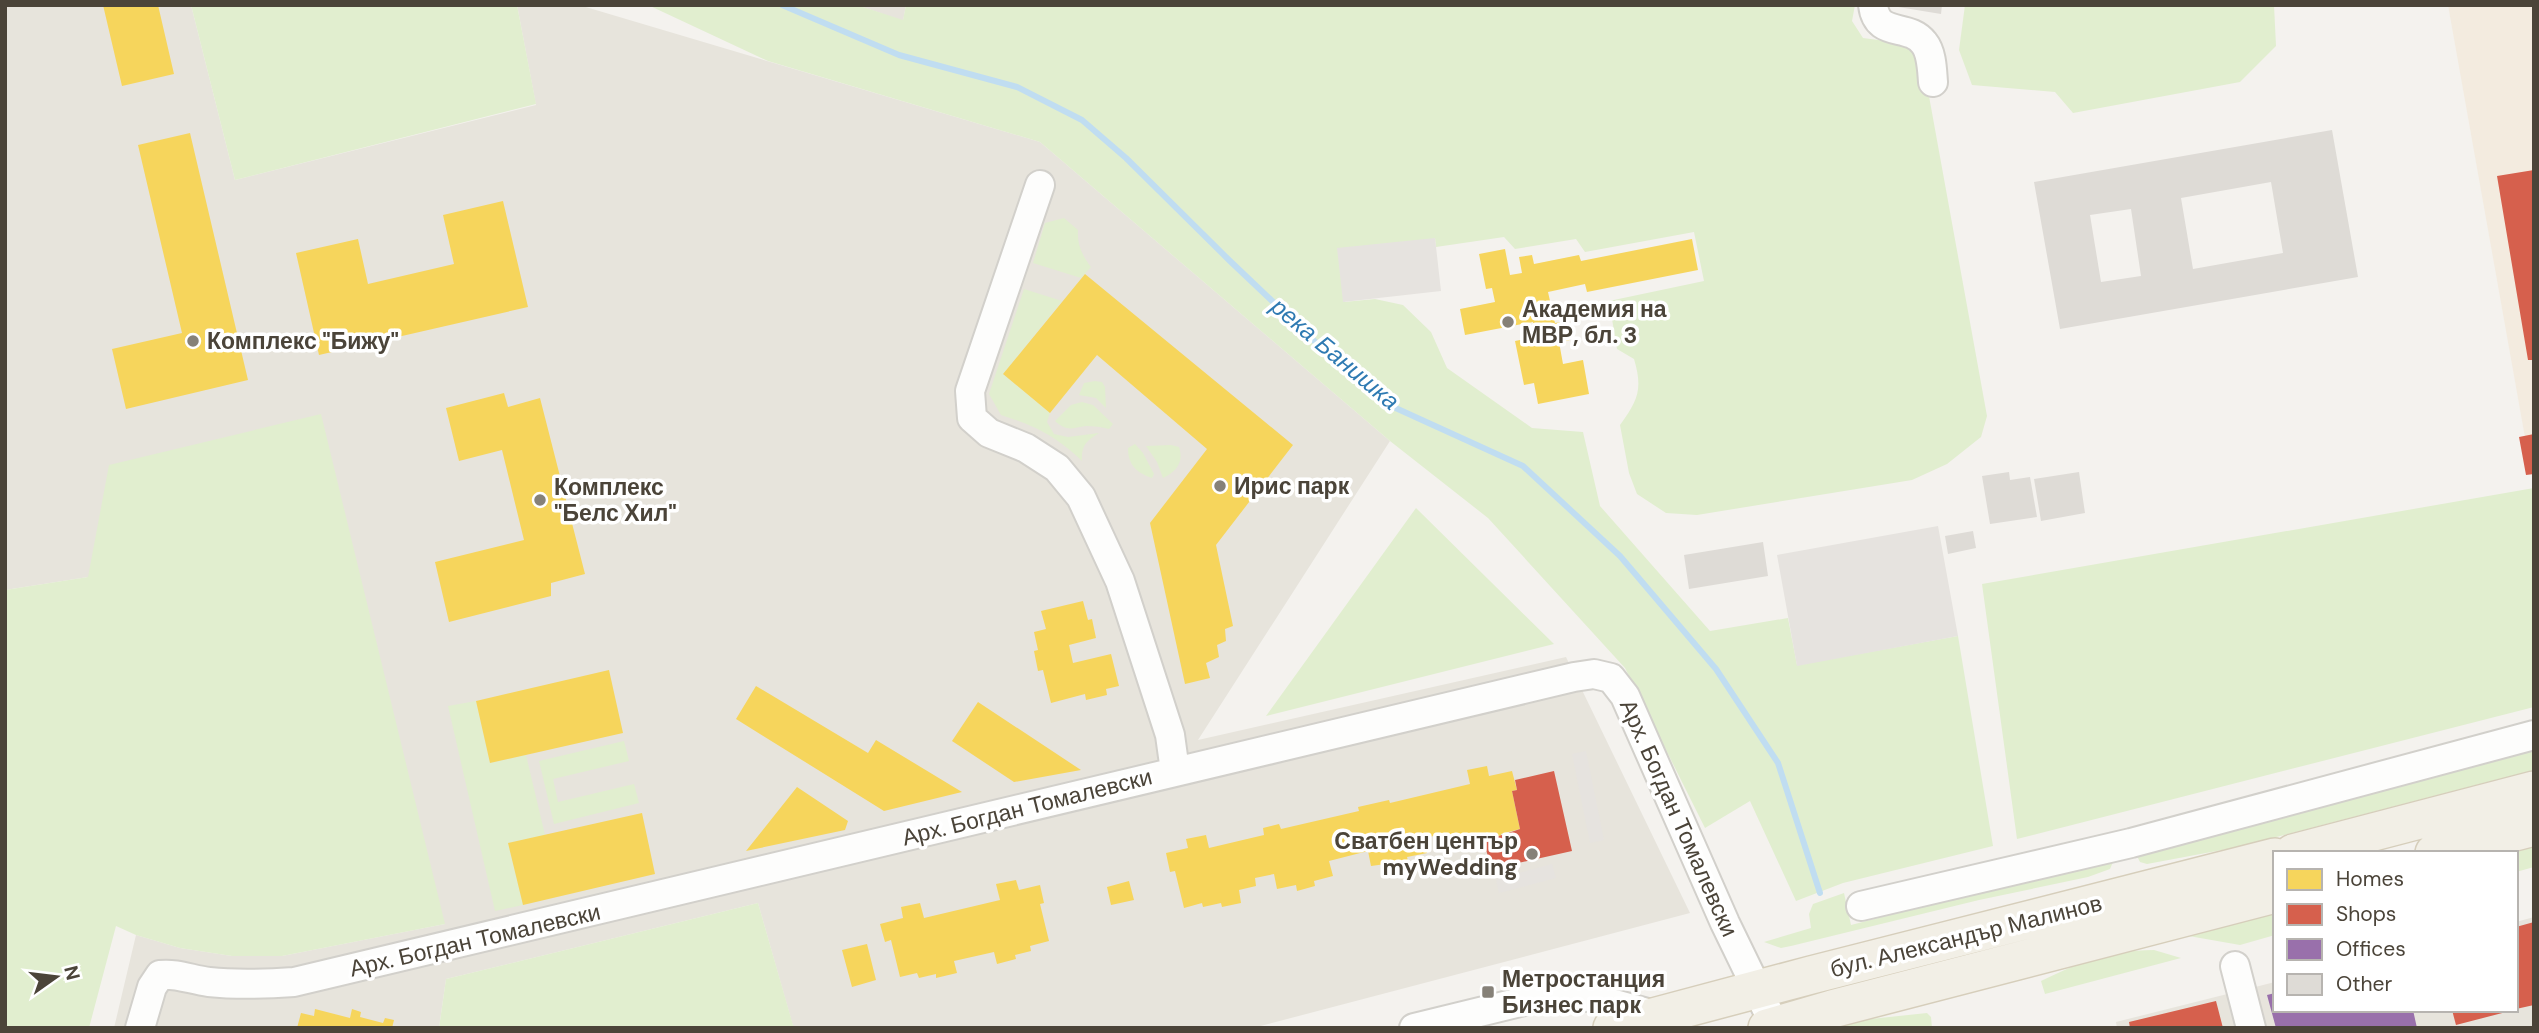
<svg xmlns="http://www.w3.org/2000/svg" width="2539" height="1033" viewBox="0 0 2539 1033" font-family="'DM Sans',sans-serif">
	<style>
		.residential { fill: #e7e4dc }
		.commercial { fill: #f3ebdf }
		.green { fill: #e1eecf }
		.parking { fill: #e6e3df }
		.homes { fill: #f6d55c }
		.shops { fill: #d6604d }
		.offices { fill: #9970ab }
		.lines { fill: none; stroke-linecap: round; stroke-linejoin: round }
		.stream { stroke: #c0ddf1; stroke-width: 6 }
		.building { fill: #dedbd6; fill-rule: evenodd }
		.minor-casing { stroke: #d2d0cb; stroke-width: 32 }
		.major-casing { stroke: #d6cebb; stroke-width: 40 }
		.minor { stroke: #fdfdfc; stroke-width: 28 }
		.major { stroke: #f2efe6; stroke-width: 37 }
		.poi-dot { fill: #868178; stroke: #fff; stroke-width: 2.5 }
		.labels { text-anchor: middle; stroke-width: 7; stroke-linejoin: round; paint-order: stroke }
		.poi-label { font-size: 23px; font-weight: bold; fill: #4b4439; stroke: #fff; text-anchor: start }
		.street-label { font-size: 23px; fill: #4b4439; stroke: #fff }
		.water-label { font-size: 24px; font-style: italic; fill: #2e7ab2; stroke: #fff }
	</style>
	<rect width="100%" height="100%" fill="#f4f2ee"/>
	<path class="residential" d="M5,5h186l44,175 301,-75 -19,-100h62l461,137 350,299 -192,299 368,-83 124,256 -437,115h-456l-4,-2 -35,-123 -312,76 -7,49h-325l22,-93 44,13 52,8h50l163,-32 -357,-347 -83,13z
		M857,5h49l-3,16z
		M2534,917v111h-417l-1,-6 159,-40v28h241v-88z"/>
	<path class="commercial" d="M2448,5h86v483z"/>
	<path class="green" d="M191,5h326l19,99 -301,76z
		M648,5h209l46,15 3,-15h949l-3,16 11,17 46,6 14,19 64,353 -6,21 -34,27 -35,16 -215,35 -31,-2 -29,-19 -8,-21 -9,-48c18,-25 23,-36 14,-66l-17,-10 -8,-48 95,-20 -10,-49 -109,20 -9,-13 -61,10 -11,-12 -68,10 -1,-9 -91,64 31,-3 28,6 28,27 16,36 85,60 51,4 17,74 110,125 78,-13 9,47 161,-29 35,210 -150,37 -47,18 -46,-100 -45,27 -80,-160 -137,-150 -98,-77 -350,-299 -272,-81z
		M1965,5h309l2,41 -36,36 -167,31 -18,-21 -83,-7 -13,-35z
		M1064,218l14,12c-1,15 4,25 13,37l-10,11 -48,-15 12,-40z
		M1024,289l38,12 -59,73 47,39 -3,9 7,12 14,3 31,-4c-13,8 -18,13 -17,28 -26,-25 -47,-35 -81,-46l-12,-21z
		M1095,381l7,1 3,5 1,21 -10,-10 -17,-3 5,-12z
		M1082,402l11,3 20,19 -4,5c-7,-2 -15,-3 -23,-3 -14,2 -19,6 -31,-5l16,-16z
		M321,414l124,510 -163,32h-50l-52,-8 -44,-13 -20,-9 -27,102h-84v-438l83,-13 21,-112z
		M1135,444l8,9 11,21 -2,4c-15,-5 -24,-13 -24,-30z
		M1171,445l8,2c5,15 -2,24 -16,31l-6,-16 -11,-16z
		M2534,488v219l-517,132 -35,-255z
		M1416,508l138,136 -288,72z
		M476,701l14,62 36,-8 19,80 -37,8 15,62 -28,6 -47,-205z
		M624,741l5,20 -76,18 5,23 76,-18 5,19 -85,21 -15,-63z
		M2534,747v23l-296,77 -91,17 -7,-2 -3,-6 3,-5z
		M2534,843v24l-18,5v-19h-21z
		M2108,859l5,3 -3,7 -22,8 -109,23 -188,46 -10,2 -17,-6 47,-14 -2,-14 4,-10 31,-11 7,32z
		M758,903l35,122 4,3h-358l7,-49z
		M2275,911v24l-35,10 -57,-10z
		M2154,950l27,8 -136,36 -4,-13c44,-21 64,-30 113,-31z
		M1927,1013l4,4 1,11h-93l22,-8z"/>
	<path class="parking" d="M1435,238l6,53 -98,11 -6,-54z
		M1938,526l20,110 -161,30 -20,-111z
		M1586,751l18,89 -14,3 -18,-89z
		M1552,864l4,14 -57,15 -3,-14z"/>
	<path class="homes" d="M103,5h55l16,69 -52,12z
		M190,133l58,247 -122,29 -14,-60 70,-16 -44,-188z
		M503,201l25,106 -209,48 -23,-102 62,-14 10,45 86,-20 -11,-49z
		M1692,239l6,31 -111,22 -2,-8 -37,8 7,31 12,-2 3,19 -11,2 4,22 20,-4 6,34 -51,10 -4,-21 -10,2 -9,-44 20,-4 -2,-15 -68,13 -5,-26 35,-7 -3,-14 -6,1 -7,-35 26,-5 5,26 12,-2 -3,-16 13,-2 2,9 45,-9 2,6z
		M1085,274l208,171 -77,100 17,81 -8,3 1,12 -9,4 2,12 -13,6 4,15 -25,6 -35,-161 57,-74 -110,-94 -47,58 -47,-39z
		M504,393l4,14 32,-9 45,176 -34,9v13l-102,26 -14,-60 89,-22 -22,-90 -43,11 -13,-53z
		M1083,601l5,19 4,-1 4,19 -27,7 4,18 38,-9 8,32 -13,3 1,6 -21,5 -1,-6 -34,9 -8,-33 -5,1 -4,-20 4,-1 -4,-18 12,-3 -5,-18z
		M609,670l14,63 -133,30 -14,-62z
		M756,686l112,67 8,-13 86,52 -78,19 -148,-92z
		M978,702l103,68 -67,12 -62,-41z
		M1487,766l2,10 23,-5 5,19 -5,1 8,38 -19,5v2l-17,5 1,2 -19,5 -3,-11 -19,4 -1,-7 -19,4 3,15 -20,4 1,4 -37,5 -3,-15 -39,10 4,15 -19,5 1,5 -18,5 -1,-6 -19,4 -3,-15 -19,4 1,8 -17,4 2,13 -19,4 -1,-4 -18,4 -1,-4 -18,5 -9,-37 -5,1 -4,-19 22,-5 -2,-9 20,-4 3,13 55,-13 -1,-7 16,-4 2,5 78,-18 -1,-4 31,-7 1,3 80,-19 -3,-14z
		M797,787l51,34 -3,9 -99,21z
		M642,813l13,61 -132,31 -15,-62z
		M1016,880l3,10 21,-5 4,18 -4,1 9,37 -19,5 1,5 -16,4 1,4 -19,5 -3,-12 -40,9 3,12 -21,5v-4l-17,4 -2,-5 -17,4 -9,-37 -6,2 -5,-18 23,-6 -2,-11 19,-4 4,15 76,-18 -4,-16z
		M1129,881l5,19 -23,5 -4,-18z
		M867,944l9,36 -24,7 -10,-37z
		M315,1009l35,9 2,-9 9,3 -1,5 23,6 2,-5 9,2 -2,8h-95l4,-15 13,3z"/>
	<path class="shops" d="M2534,170v190h-6l-31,-184z
		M2534,434v40l-8,1 -7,-38z
		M1554,771l18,80 -81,18 -7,-28 36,-12 -8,-38 5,-1 -2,-10z
		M2534,922v83l-18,4v-82z
		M2216,1001l7,27h-93l-1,-6z
		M2452,1010h58v1l-54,14z"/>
	<path class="offices" d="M2275,993v17h138l4,18h-141l-9,-33z"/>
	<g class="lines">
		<path class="stream" d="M782,5l117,50 118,32 65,33 44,38 104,103 98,93 61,51 134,61 97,90 96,113 62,94 42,130"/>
	</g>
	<path class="building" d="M1886,5h56l-1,9z
		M2332,130l26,147 -298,52 -26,-147zM2271,182l12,71 -90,16 -12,-71zM2131,209l10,67 -40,6 -11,-67z
		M2009,472l1,8 20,-3 7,40 -47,7 -8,-48z
		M2079,472l6,41 -44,8 -7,-42z
		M1973,531l3,17 -28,6 -3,-18z
		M1763,542l5,34 -79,13 -5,-34z"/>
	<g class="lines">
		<g class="minor-casing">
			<path id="minor" d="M1873,5c4,34 35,17 51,38 8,10 8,27 9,39
				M1040,185l-70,206 2,27 17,15 37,15 31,20 24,29 39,84 50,154 5,36
				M1861,906l270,-63 403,-108
				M2235,966l16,62
				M140,1028l12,-41 8,-12c17,-2 32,5 49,7 29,3 56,2 85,0 427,-99 853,-204 1280,-305l20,-3 17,4 14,18 100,227 51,105
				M1414,1028l131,-32 33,-2 80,22"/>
		</g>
		<g class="major-casing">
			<path id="major" d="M2293,853l241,-63
				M2434,853l100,-26
				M1612,1028l199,-53 464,-118
				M1767,1028l65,-19 443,-115"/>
		</g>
		<use href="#minor" class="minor"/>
		<use href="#major" class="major"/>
	</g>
	<g class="poi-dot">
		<circle cx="1508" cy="322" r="7"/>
		<circle cx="193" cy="341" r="7"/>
		<circle cx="1220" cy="486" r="7"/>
		<circle cx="540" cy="500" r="7"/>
		<circle cx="1532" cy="854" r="7"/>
		<rect x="1481" y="985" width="14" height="14" rx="3.5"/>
	</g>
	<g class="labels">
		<g class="poi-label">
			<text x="1522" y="317">Академия на<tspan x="1522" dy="26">МВР, бл. 3</tspan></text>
			<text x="207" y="349">Комплекс "Бижу"</text>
			<text x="1234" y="494">Ирис парк</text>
			<text x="554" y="495">Комплекс<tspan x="554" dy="26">"Белс Хил"</tspan></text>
			<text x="1518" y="849" text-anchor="end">Сватбен център<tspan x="1518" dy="26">myWedding</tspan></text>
			<text x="1502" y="987">Метростанция<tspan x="1502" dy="26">Бизнес парк</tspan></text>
		</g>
		<g class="street-label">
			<text transform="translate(1027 807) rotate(-14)" y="8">Арх. Богдан Томалевски</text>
			<text transform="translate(1679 818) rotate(66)" y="8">Арх. Богдан Томалевски</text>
			<text transform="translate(1966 936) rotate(-14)" y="8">бул. Александър Малинов</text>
			<text transform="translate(475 940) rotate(-13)" y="8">Арх. Богдан Томалевски</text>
		</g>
		<g class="water-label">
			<text transform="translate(1335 354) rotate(40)" y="8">река Банишка</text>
		</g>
	</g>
	<rect width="2539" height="1033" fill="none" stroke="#4b4439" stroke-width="14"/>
	<rect x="2273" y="851" width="245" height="161" fill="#ffffff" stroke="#b7b4b0" stroke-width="2"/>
	<rect x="2287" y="869" width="35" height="21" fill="#f6d55c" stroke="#b7b4b0" stroke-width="2"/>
	<text x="2336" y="886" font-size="21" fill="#4b4439">Homes</text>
	<rect x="2287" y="904" width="35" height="21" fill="#d6604d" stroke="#b7b4b0" stroke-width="2"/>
	<text x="2336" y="921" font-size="21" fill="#4b4439">Shops</text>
	<rect x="2287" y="939" width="35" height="21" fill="#9970ab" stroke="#b7b4b0" stroke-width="2"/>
	<text x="2336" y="956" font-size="21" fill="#4b4439">Offices</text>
	<rect x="2287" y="974" width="35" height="21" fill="#dedbd6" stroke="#b7b4b0" stroke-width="2"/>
	<text x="2336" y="991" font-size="21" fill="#4b4439">Other</text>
	<g transform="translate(56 977) rotate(76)" stroke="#ffffff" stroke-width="5" paint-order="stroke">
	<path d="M0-5L12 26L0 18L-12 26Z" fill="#4b4439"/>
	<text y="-10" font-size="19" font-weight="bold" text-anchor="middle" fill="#4b4439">N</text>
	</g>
</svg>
